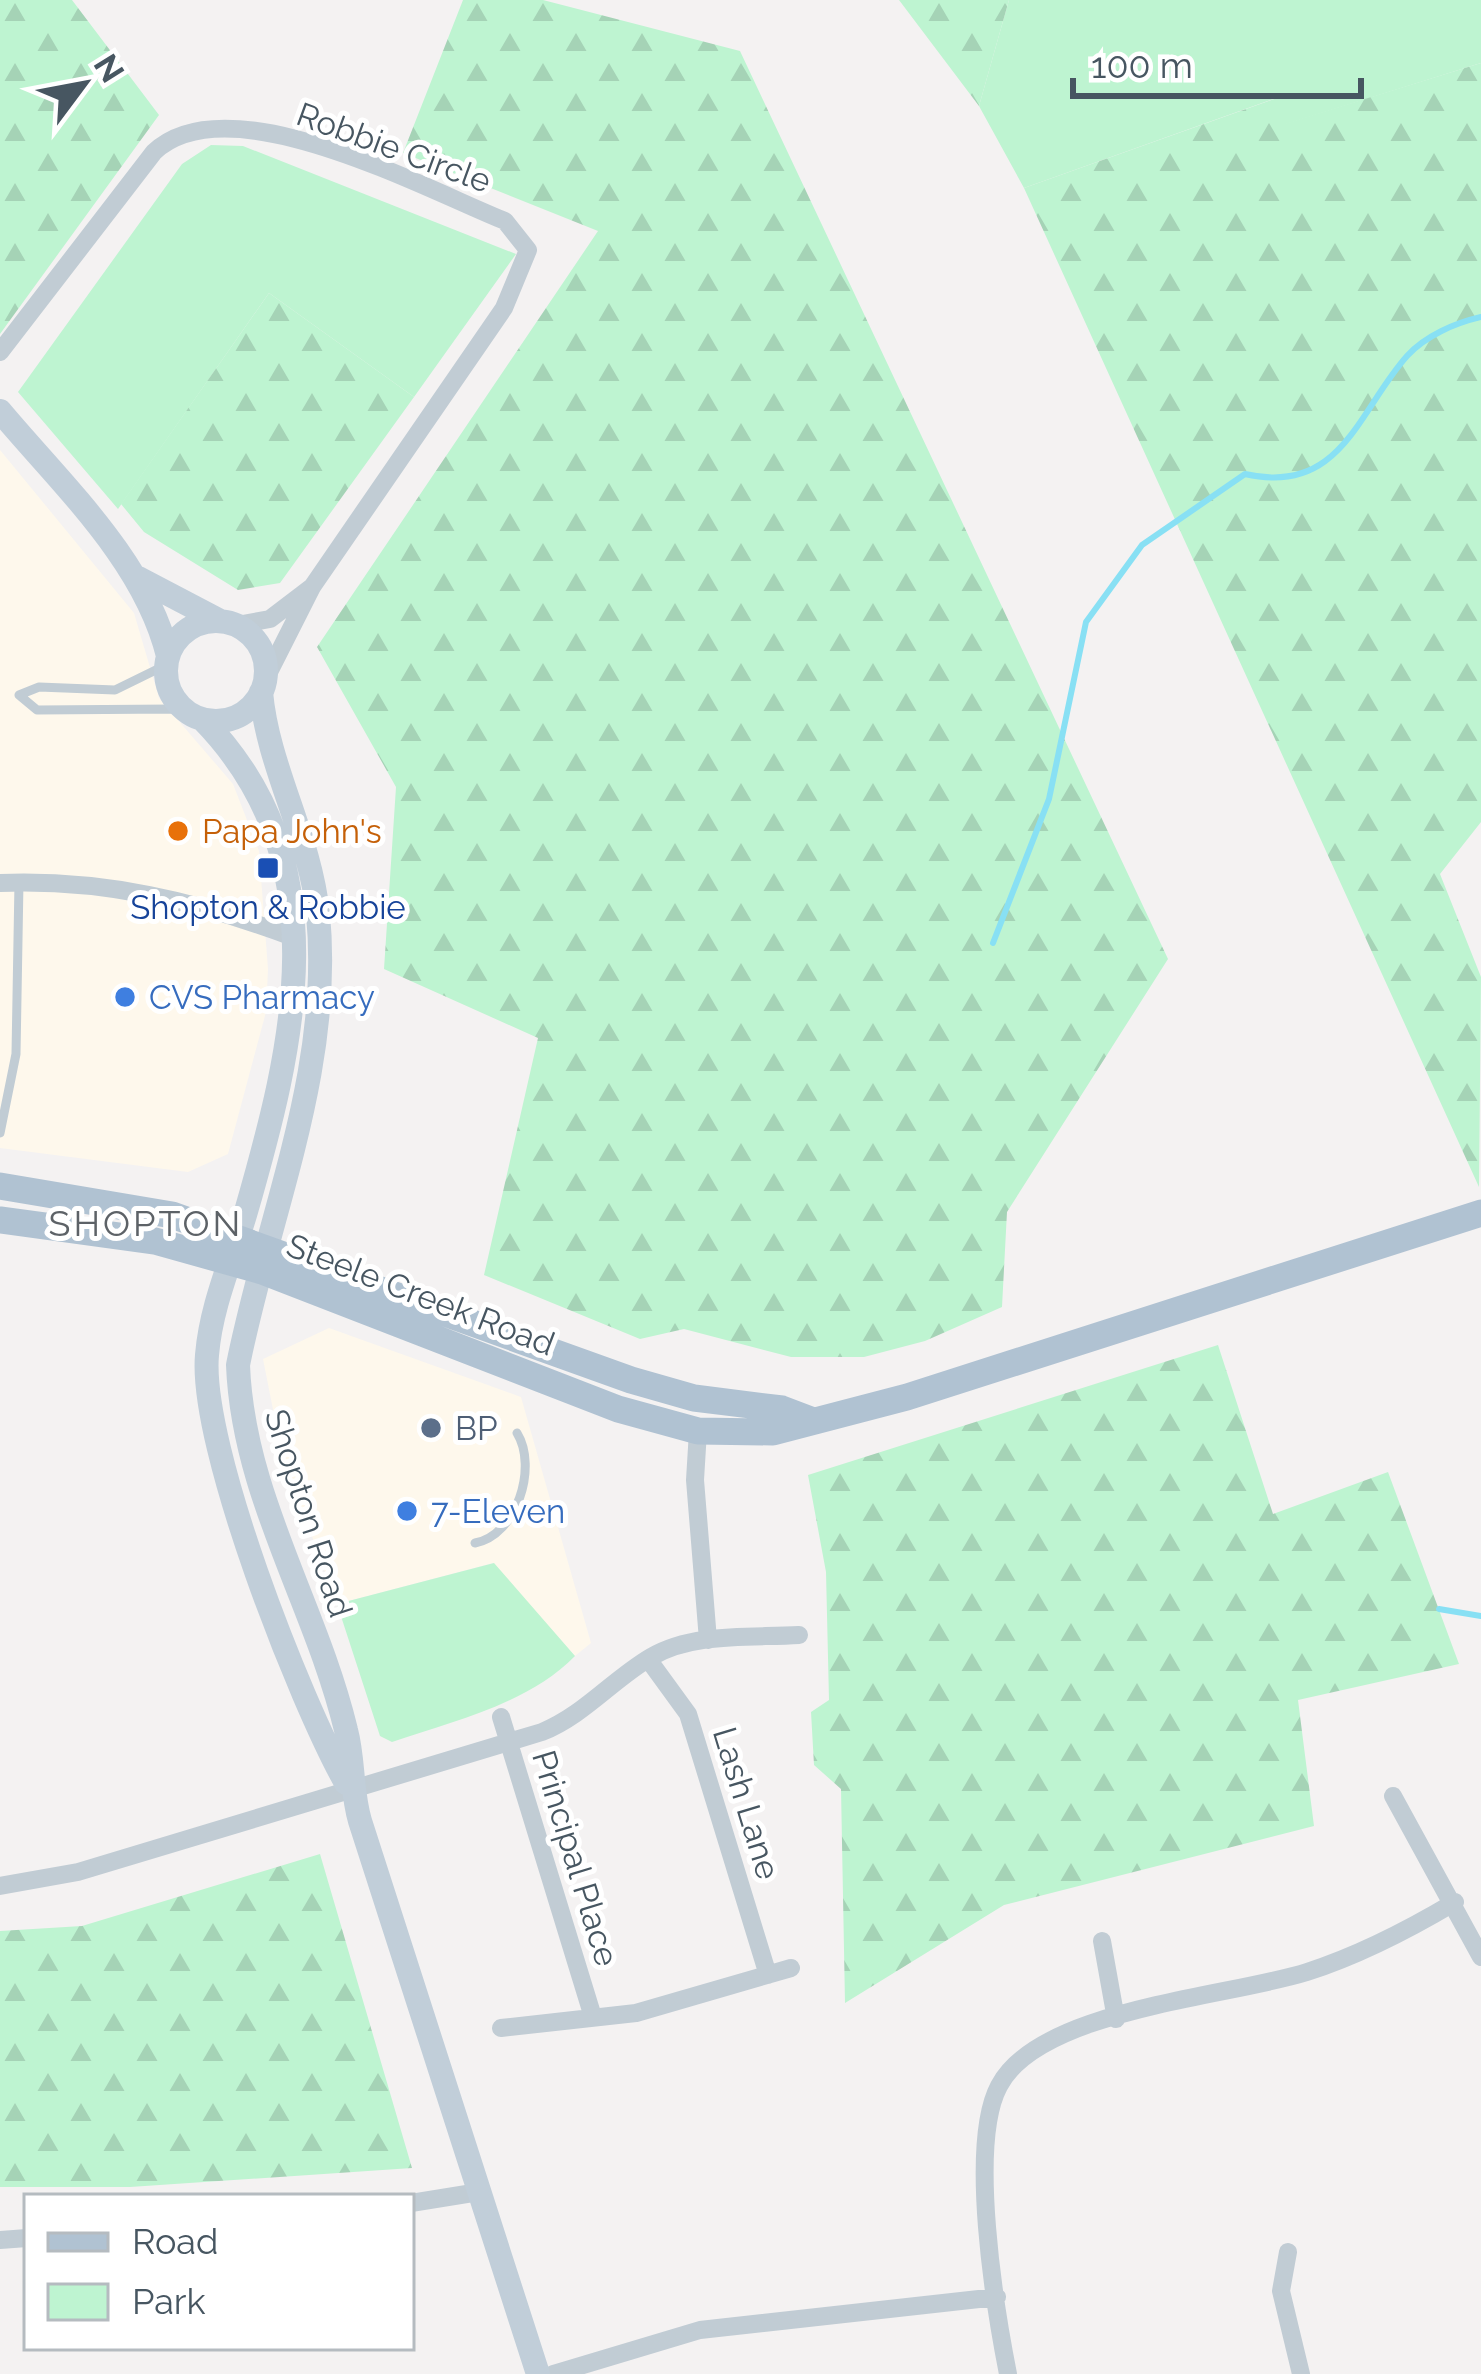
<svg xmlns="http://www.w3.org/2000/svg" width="1481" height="2374" viewBox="0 0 1481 2374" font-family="Raleway,sans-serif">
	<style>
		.commercial { fill: #fef8ec }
		.green { fill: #bef4d1 }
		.forest { fill: url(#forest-firs) }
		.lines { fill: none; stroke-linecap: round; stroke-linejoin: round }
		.stream { stroke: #88e0f4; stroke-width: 6 }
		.lane { stroke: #c1ccd4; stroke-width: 9 }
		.street { stroke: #c1ccd4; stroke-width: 18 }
		.secondary { stroke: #c1ced9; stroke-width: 24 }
		.primary { stroke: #b0c2d2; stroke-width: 27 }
		.food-dot { fill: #e8710a; stroke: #fff; stroke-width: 4.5 }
		.transit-dot { fill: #1a4fb4; stroke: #fff; stroke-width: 4.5 }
		.shop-dot { fill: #3f7fe0; stroke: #fff; stroke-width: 4.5 }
		.service-dot { fill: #5c6f8a; stroke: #fff; stroke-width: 4.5 }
		.labels { text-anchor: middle; stroke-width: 10; stroke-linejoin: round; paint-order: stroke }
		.street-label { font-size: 33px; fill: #475661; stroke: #fff }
		.food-label { font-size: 33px; fill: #c56008; stroke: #fff; text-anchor: start }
		.transit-label { font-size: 33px; fill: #164399; stroke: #fff }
		.shop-label { font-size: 33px; fill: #366cbe; stroke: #fff; text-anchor: start }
		.service-label { font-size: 33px; fill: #4e5e75; stroke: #fff; text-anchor: start }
		.neighbourhood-label { font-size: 36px; letter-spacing: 3px; fill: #5d6267; stroke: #fff }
	</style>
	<defs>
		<pattern id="forest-firs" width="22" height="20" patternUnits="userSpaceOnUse" patternTransform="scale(3)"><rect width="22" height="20" fill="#bef4d1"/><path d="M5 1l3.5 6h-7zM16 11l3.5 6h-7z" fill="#a5d3b6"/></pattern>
	</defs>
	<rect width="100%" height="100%" fill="#f4f2f2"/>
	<path class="commercial" d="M0,450l134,163 25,85 74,86 26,67 9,118 -2,43 -38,142 -40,18 -188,-24z
		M329,1328l192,69 70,246 -16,13 -82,-93 -156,41 -55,-149 -19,-96z"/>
	<path class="green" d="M1009,0h472v63l-198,62 -7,-27 -252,90 -45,-82z
		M211,145l32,1 273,108 -102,143 -145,-104 -151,216 -100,-117 164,-228z
		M494,1563l81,93c-47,48 -121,65 -183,86l-12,-6 -43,-132z"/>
	<path class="forest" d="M0,0h72l87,115 -159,219z
		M463,0h80l197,51 428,908 -161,253 -5,95 -77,34 -61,16h-73l-107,-28 -44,10 -156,-64 54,-237 -154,-69 12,-182 -79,-140 281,-416 -195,-78z
		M899,0h110l-30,106z
		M1481,63v759l-41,52 41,103 -2,210 -455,-999 253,-90 7,26z
		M269,293l145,104 -134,186 -42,7 -94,-58 -23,-28z
		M1218,1345l55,169 115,-42 71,192 -161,36 16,126 -310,79 -159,98 -4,-214 -27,-24 -3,-53 18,-12 -3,-128 -18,-97z
		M320,1854l92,314 -282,19h-130v-256l82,-5z"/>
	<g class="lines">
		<path class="stream" d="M993,943l56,-144 37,-177 56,-77 103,-71c96,22 113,-63 162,-118 18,-20 48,-33 74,-39
			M1439,1609l42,7"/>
		<path class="lane" d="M166,665l-51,25 -76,-3 -20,8 18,15 136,-1 19,6
			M0,1133l16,-79 3,-172
			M475,1543c42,-8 63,-76 42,-110"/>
		<path class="street" d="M0,352l154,-200c74,-70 269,36 351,69l23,29 -24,58 -192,279 -47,93
			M237,625l33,-6 42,-32
			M0,883c104,-4 196,18 293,54
			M698,1431l-3,49 13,160
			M648,1659l40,55 80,261
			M501,1717l92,300
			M1393,1796l88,161
			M0,1886l78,-14 464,-140c42,-17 70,-52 109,-75 42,-25 101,-19 148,-22
			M1102,1941l14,78
			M501,2028l135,-15 155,-45
			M411,2203l68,-11
			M0,2240l27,-2
			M1288,2252l-7,39 20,83
			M553,2374l147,-44 297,-33
			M1008,2374c-13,-66 -40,-230 -9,-288 40,-77 229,-89 308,-114 53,-17 101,-42 148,-70"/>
		<path class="secondary" d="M0,411c62,74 145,150 168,245
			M138,578l82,43
			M166 671a50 50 0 1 1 100 0a50 50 0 1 1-100 0Z
			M261,692c7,77 49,143 57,222 15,157 -50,300 -80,451 5,131 78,240 108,365 8,30 5,61 14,91l178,553
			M203,720c138,142 91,325 42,495 -14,47 -34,91 -38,140 -8,90 93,346 139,428"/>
		<path class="primary" d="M0,1186l172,29 459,165 63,18 88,11 29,11
			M0,1220l155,21 107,30 356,138 80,22 75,1 134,-35 574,-184"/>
	</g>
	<circle class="food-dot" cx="178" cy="831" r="12"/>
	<rect class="transit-dot" x="256" y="856" width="24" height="24" rx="6"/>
	<g class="shop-dot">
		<circle cx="125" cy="997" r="12"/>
		<circle cx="407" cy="1511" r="12"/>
	</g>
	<circle class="service-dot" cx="431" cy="1428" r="12"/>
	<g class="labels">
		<g class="street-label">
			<text transform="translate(394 147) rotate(20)" y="12">Robbie Circle</text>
			<text transform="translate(421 1294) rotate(21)" y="12">Steele Creek Road</text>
			<text transform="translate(309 1513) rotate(72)" y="12">Shopton Road</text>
			<text transform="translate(747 1803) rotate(73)" y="12">Lash Lane</text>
			<text transform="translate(576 1858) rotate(73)" y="12">Principal Place</text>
		</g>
		<g class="food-label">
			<text x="202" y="843">Papa John's</text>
		</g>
		<g class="transit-label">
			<text x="268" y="919">Shopton &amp; Robbie</text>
		</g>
		<g class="shop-label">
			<text x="149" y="1009">CVS Pharmacy</text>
			<text x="431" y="1523">7-Eleven</text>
		</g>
		<g class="service-label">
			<text x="455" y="1440">BP</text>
		</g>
		<g class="neighbourhood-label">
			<text x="146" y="1236">SHOPTON</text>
		</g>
	</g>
	<rect x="24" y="2194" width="390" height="156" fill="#ffffff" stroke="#b5bbc0" stroke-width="3"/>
	<rect x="48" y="2233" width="60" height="18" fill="#b0c2d2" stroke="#b5bbc0" stroke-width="3"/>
	<text x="132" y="2254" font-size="36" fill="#475661">Road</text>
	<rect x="48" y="2284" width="60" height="36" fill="#bef4d1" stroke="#b5bbc0" stroke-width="3"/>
	<text x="132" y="2314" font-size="36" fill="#475661">Park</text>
	<g transform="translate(84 84) rotate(58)" stroke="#ffffff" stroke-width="9" paint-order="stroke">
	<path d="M0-9L21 45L0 30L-21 45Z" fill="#475661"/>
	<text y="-18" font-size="33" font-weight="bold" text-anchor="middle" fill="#475661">N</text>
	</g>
	<path d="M1073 78v18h288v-18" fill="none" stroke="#475661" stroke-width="6"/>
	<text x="1091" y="78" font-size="36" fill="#475661" stroke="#ffffff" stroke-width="9" paint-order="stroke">100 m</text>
</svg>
